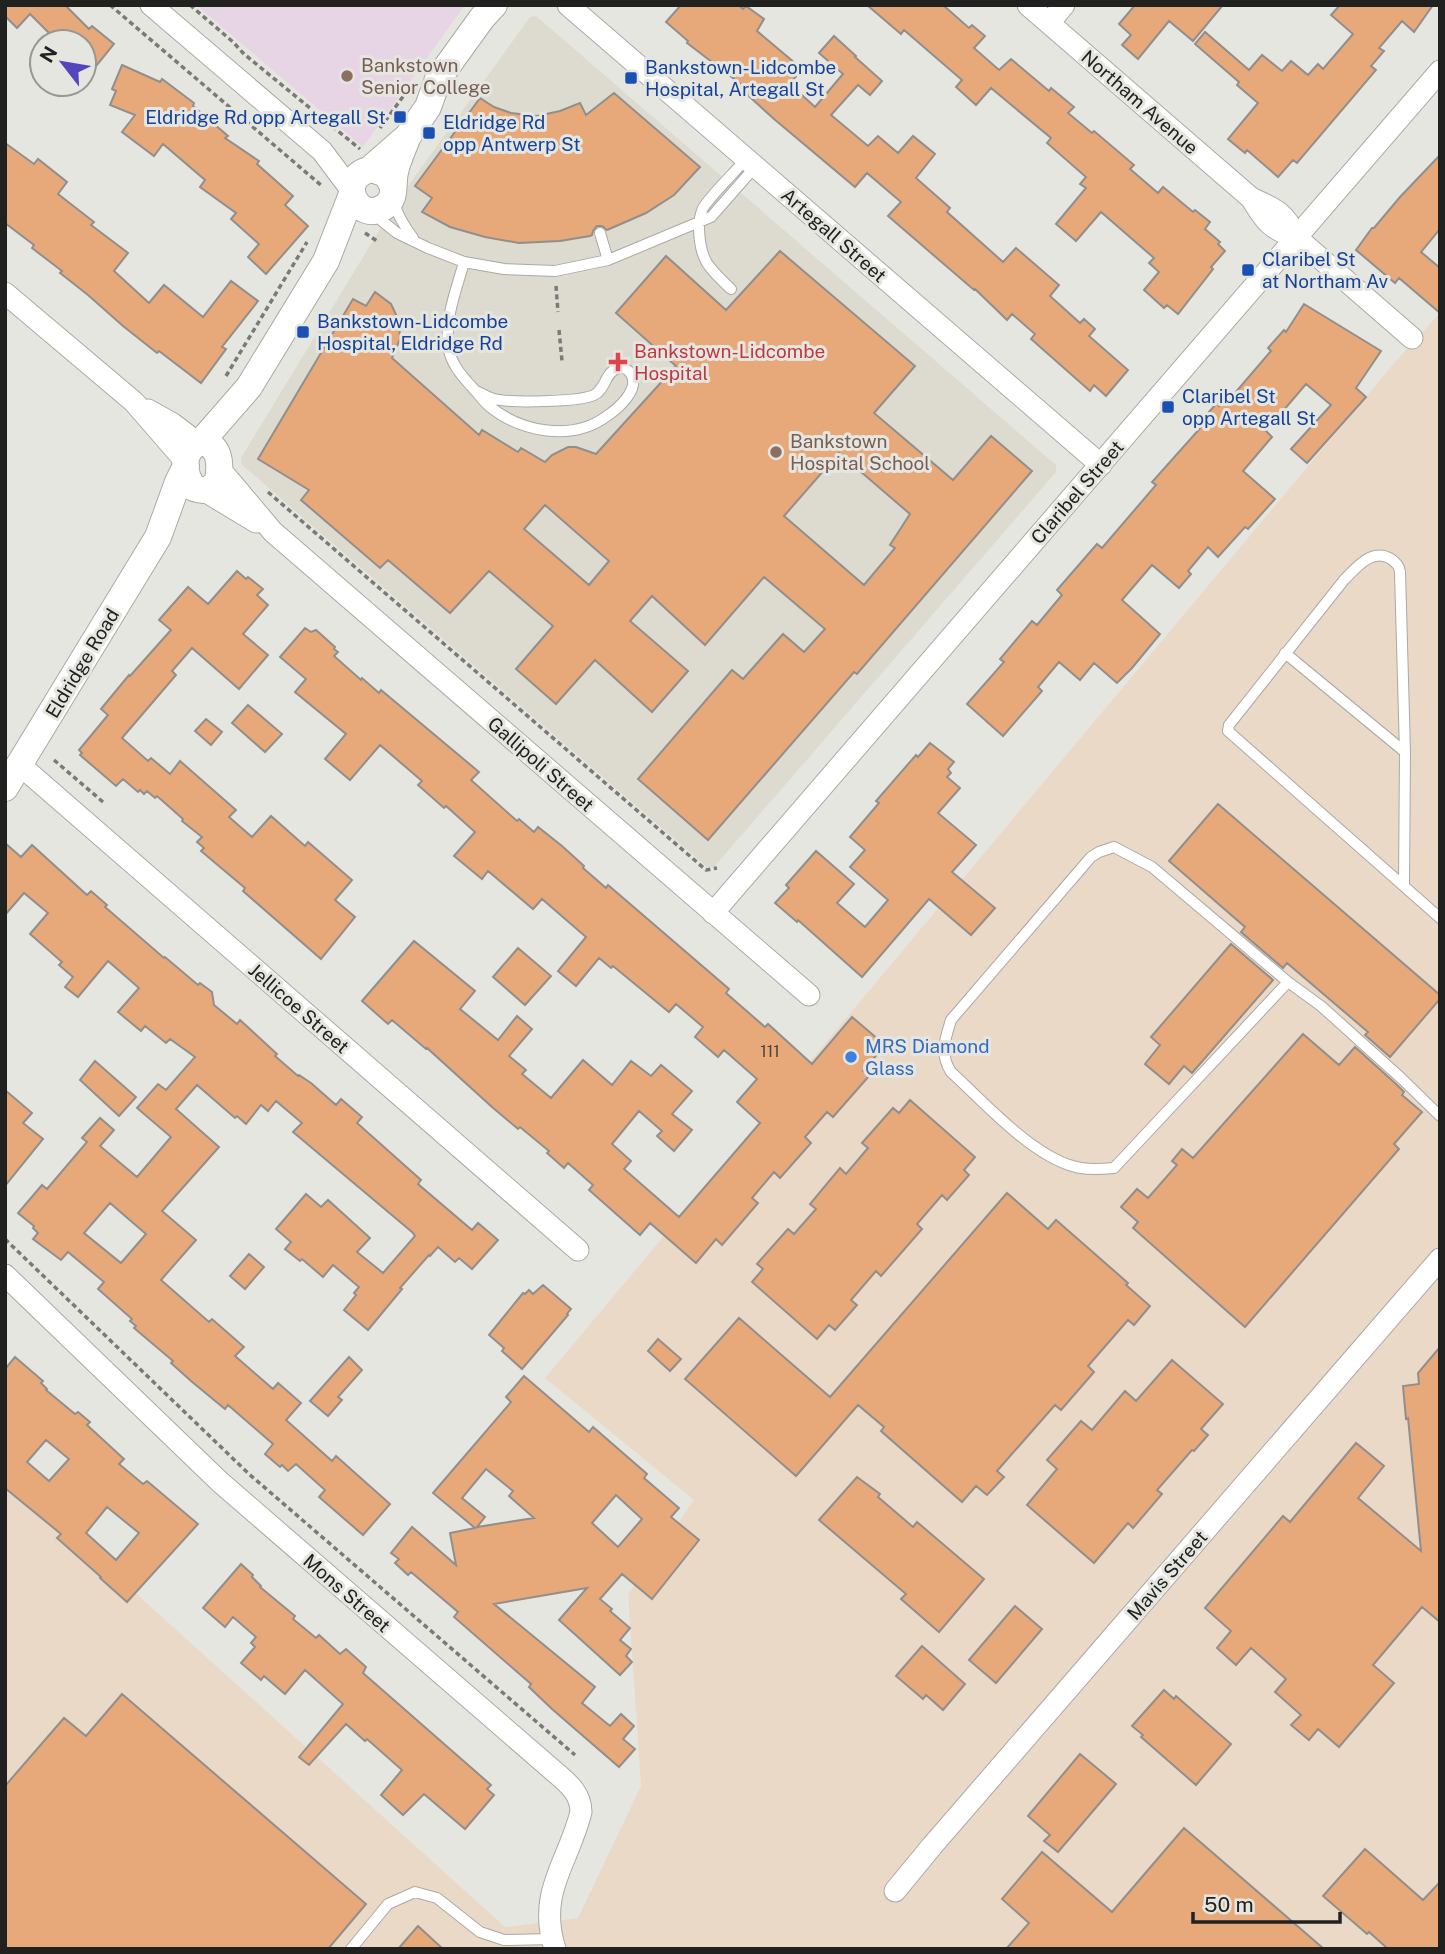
<svg xmlns="http://www.w3.org/2000/svg" width="1445" height="1954" viewBox="0 0 1445 1954" font-family="'Public Sans',sans-serif">
	<style>
		.built { fill: #dddbd0 }
		.industrial { fill: #ead9c7 }
		.education { fill: #e7d5e6 }
		.building { fill: #e7a97a; stroke: #928e8c; stroke-width: 2; fill-rule: evenodd }
		.lines { fill: none; stroke-linecap: round; stroke-linejoin: round }
		.service-casing { stroke: #aaa9a5; stroke-width: 12 }
		.minor-casing { stroke: #aaa9a5; stroke-width: 23 }
		.tertiary-casing { stroke: #aaa9a5; stroke-width: 28 }
		.path { stroke: #7a7a77; stroke-width: 3.5; stroke-dasharray: 5 3.5; stroke-linecap: butt }
		.service { stroke: #fff; stroke-width: 10 }
		.minor { stroke: #fff; stroke-width: 21 }
		.tertiary { stroke: #fff; stroke-width: 26 }
		.education-dot { fill: #8d6e63; stroke: #e6e6e1; stroke-width: 2.5 }
		.transit-dot { fill: #1a4fb4; stroke: #e6e6e1; stroke-width: 2.5 }
		.health-dot { fill: #e0444e; stroke: #e6e6e1; stroke-width: 2.5 }
		.shop-dot { fill: #3f7fe0; stroke: #e6e6e1; stroke-width: 2.5 }
		.labels { text-anchor: middle; stroke-width: 6; stroke-linejoin: round; paint-order: stroke }
		.number-label { font-size: 16px; fill: #524336 }
		.education-label { font-size: 19px; fill: #785e54; stroke: #e6e6e1; text-anchor: start }
		.transit-label { font-size: 19px; fill: #164399; stroke: #e6e6e1; text-anchor: start }
		.street-label { font-size: 19px; fill: #212120; stroke: #e6e6e1 }
		.health-label { font-size: 19px; fill: #be3a42; stroke: #e6e6e1; text-anchor: start }
		.shop-label { font-size: 19px; fill: #366cbe; stroke: #e6e6e1; text-anchor: start }
	</style>
	<rect width="100%" height="100%" fill="#e6e6e1"/>
	<path class="built" d="M536,16l520,449v7l-342,395h-7l-465,-402 -1,-7 156,-257 133,-184z"/>
	<path class="industrial" d="M1440,313v1636h-1435v-474l500,452 73,-9 63,-132 -13,-192 66,-94 -149,-122 851,-1017z"/>
	<path class="education" d="M196,5h269l-102,142z"/>
	<path class="building" d="M5,5h60l24,24 3,-3 22,18 -30,37v-39h-26l-28,-28 -13,14 -12,-12z
		M681,5h57l5,4 3,-3 18,13 -7,12 45,38 -12,15 25,23 28,-33 -24,-21 15,-17 22,20 -1,1 27,24 -12,14 -12,-10 -27,30 37,31 10,-10 20,17 15,-17 22,18 -19,24 34,30 -3,4 56,50 13,-14 43,37 -9,11 30,27 4,-4 11,10 -6,7 39,34 -22,26 -12,-11 -4,6 -59,-52 4,-5 -23,-20 -5,6 -32,-31 -1,1 -86,-74 13,-14 -34,-29 -12,14 -81,-68 -34,-31 2,-3 -55,-42 1,-2 -22,-19z
		M867,5h76l26,23 3,-3 13,11 -11,12 25,22 12,-11 38,32 2,-3 23,19 -6,6 24,20 2,-2 40,34 -4,4 28,24 5,-6 30,25 2,-2 15,12 -5,7 15,13 -2,2 7,7 -14,16 2,2 -35,45 -11,-9 -3,3 -20,-18 15,-18 -10,-9 5,-5 -53,-46 -25,29 -20,-17 30,-36 -6,-4 6,-7 -39,-34 4,-5 -60,-50 -15,17 -20,-18 6,-7 -58,-50 -3,4z
		M1135,5h88l-30,36 -24,-20 -31,38 -16,-14 9,-10 -12,-11z
		M1340,5h93l-19,27 -12,-11 -23,27 5,3 -13,15 5,4 -79,93 -4,-3 -15,17 -31,-27 -2,3 -17,-14 30,-36 -21,-18 2,-3 -44,-38 10,-12 44,38 13,-15 20,16 9,-10 17,14 10,-11 5,5 30,-35 -22,-19z
		M122,65l38,17 2,-3 32,24 -1,3 35,30 -3,2 34,23 -2,3 36,32 -8,9 23,21 -42,48 -18,-17 11,-13 -28,-25 5,-6 -36,-26 5,-7 -42,-36 -9,12 -32,-24 13,-17 -25,-10 6,-14 -4,-2z
		M614,93l86,74 -26,28 -28,18 -39,17 -5,-4h-5l-4,5 -1,4 -2,1 -30,5 -41,2 -34,-6 -35,-10 -28,-15 10,-14 -17,-12 65,-88 14,9 17,6 26,3 23,-5 20,-8 6,12z
		M5,143l29,21 4,-5 29,23 -9,12 36,28 -3,3 37,28 -14,18 35,32 15,-18 39,32 28,-36 27,20 -36,46 4,2 -25,34 -42,-32 -2,2 -34,-27 -35,-31 -28,-22 2,-2 -30,-23 2,-3 -29,-22z
		M1440,155v74l-19,23 19,16v45l-41,-35 -4,5 -39,-33 16,-22h2l26,-31z
		M780,251l135,115 -41,47 79,67 38,-44 41,35 -175,203 -3,-2 -146,168 -70,-61 94,-109 11,9 40,-45 21,18 21,-23 -61,-52 -59,68 -53,-49 -22,25 58,50 -36,41 -57,-52 -39,44 -40,-35 37,-43 -64,-55 -39,42 -62,-53 -8,8 -79,-68 8,-10 -51,-31 95,-160 13,7 9,-14 16,12 8,17 1,18 -8,19 87,77 3,-5 36,22 3,-4 24,14 7,-7 16,-8h8l20,7 80,-88 -60,-53 50,-57 60,54zM839,453l71,61 -20,31 5,3 -31,37 -80,-69zM545,505l64,56 -20,24 -65,-56z
		M1304,304l77,47 -25,37 10,9 -59,66 -16,-14 40,-44 -25,-21 -40,47 6,6 -29,34 32,28 -27,30 -3,-2 -27,30 -10,-10 -20,24 3,3 -12,14 -27,-23 -30,35 38,34 -28,34 -15,15 -23,-20 -14,17 -21,-18 -21,25 4,4 -39,45 -36,-32 37,-42 -4,-3 32,-38 5,4 25,-30 -5,-5 40,-46 5,4 54,-63 -4,-3 51,-57 -3,-3 17,-19 2,3 8,-9 2,3 42,-49 -3,-3 16,-18 2,2z
		M237,571l9,8 2,-2 15,12 -6,6 11,10 -25,29 25,21 -29,34 -47,-41 -20,23 4,4 -54,63 26,23 3,-3 19,16 10,-13 56,49 -7,7 23,20 19,-21 34,30 3,-4 44,38 -17,20 20,17 -34,42 -78,-68 2,-3 -44,-37 3,-3 -7,-6 5,-5 -20,-16 1,-2 -26,-23 -2,2 -8,-7 -3,3 -4,-4 -2,2 -15,-13 -7,7 -36,-31 2,-2 -3,-3 29,-35 -7,-6 28,-34 1,1 41,-46 -12,-10 29,-33 20,17z
		M305,628l6,4 5,-2 19,17 -1,2 4,3 -4,4 27,24 1,-2 17,15 2,-3 98,82 -8,8 46,41 2,-2 15,13 4,-5 24,19 22,20 -1,2 23,20 2,-3 121,104 -3,4 39,34 3,-3 44,40 40,-47 33,28 -22,26 6,5 -36,41 -6,-5 -22,25 6,6 -31,35 -6,-6 -22,26 6,5 -36,42 -6,-6 -20,24 -46,-40 -10,12 -51,-45 4,-5 -25,-22 -4,5 -17,-15 2,-2 -29,-24 -2,2 -26,-22 -65,-59 -1,1 -34,-29 -4,4 -26,-23 52,-60 61,50 -15,18 38,31 19,-24 15,13 -23,27 17,14 -4,4 29,24 32,-38 29,25 19,-24 20,15 10,-11 31,26 -20,23 20,16 -18,21 -17,-15 5,-5 -23,-20 -27,33 19,17 -7,8 55,48 81,-94 -23,-21 20,-23 -33,-29 -6,7 -23,-20 8,-10 -27,-23 -7,8 -56,-46 -2,2 -12,-10 -23,28 -18,-15 28,-34 -44,-38 -9,10 -45,-38 -6,8 -28,-23 21,-24 -29,-26 -2,2 -26,-23 4,-4 -42,-36 -30,35 -25,-21 21,-25 -51,-42 11,-13 -26,-22z
		M248,705l34,29 -17,18 -33,-29z
		M206,719l16,13 -11,13 -16,-14z
		M930,743l24,19 -6,7 3,4 -4,4 13,11 -22,25 38,32 -24,27 43,36 -24,27 -42,-36 -67,78 -64,-57 -1,2 -22,-19 14,-15 -3,-3 30,-34 38,33 -17,19 28,24 23,-27 -38,-33 15,-17 -15,-13 29,-34 -3,-2 40,-46 2,2z
		M1218,804l222,191v4l-50,58 -25,-22 3,-3 -81,-69 -4,5 -42,-36 4,-5 -76,-66z
		M5,843l16,14 11,-12 55,50 4,-4 16,14 -2,2 59,51 1,-1 33,28 2,-2 12,9 2,13 23,19 3,-4 37,34 -2,2 23,20 1,-1 12,8 25,22 5,-6 21,18 -5,6 64,57 -3,4 54,46 6,-7 20,17 -26,29 -13,-11 -4,4 -17,-15 -8,9 -1,-1 -29,33 2,1 -34,41 -24,-20 12,-15 -2,-2 5,-6 -26,-22 -10,12 -21,-18 -2,2 -15,-12 6,-7 -15,-13 30,-35 15,13 7,-7 42,38 -13,14 26,21 32,-37 -3,-4 -119,-100 9,-9 -26,-22 -8,10 -7,-6 -15,19 -9,-8 -2,2 -38,-33 -21,24 43,38 -57,64 34,29 -35,40 48,42 3,-3 32,28 -9,9 38,33 5,-6 23,20 -15,17 46,41 4,-5 54,48 -27,31 -44,-38 6,-7 -29,-26 -8,7 -6,-6 -2,2 -15,-13 8,-10 -45,-39 -3,4 -34,-28 -20,-18 2,-2 -39,-33 2,-2 -6,-5 2,-2 -34,-30 6,-7 -36,-30 -7,8 -28,-21 5,-6 -5,-5 1,-2 -16,-13 24,-28 5,4 40,-47 -5,-4 18,-20 14,12 -14,16 37,31 34,-40 -34,-29 21,-24 8,6 29,-33 -25,-18 -4,4 -21,-17 -4,5 -23,-19 21,-24 -31,-27 -30,36 -13,-10 8,-10 -14,-12 3,-3 -32,-28 18,-21 -24,-20 -19,22zM110,1203l36,31 -25,29 -37,-30z
		M1231,944l42,36 -81,93 -8,-7 -15,18 -24,-20 15,-19 -9,-8z
		M518,948l33,28 -26,29 -32,-28z
		M1303,1034l36,31 16,-18 41,37 8,8 -2,3 20,17 -28,32 5,5 -154,178 -112,-99 5,-6 -17,-15 16,-18 11,9 29,-33 -5,-4 10,-12 11,9z
		M95,1061l41,36 -17,19 -39,-36z
		M5,1090l27,23 -9,10 20,16 -38,47z
		M910,1100l65,57 -11,13 5,5 -22,25 -5,-5 -25,29 5,5 -41,47 -5,-5 -25,29 6,5 -22,25 -6,-5 -12,14 -65,-57 11,-13 -6,-5 31,-35 6,5 22,-25 -6,-5 30,-36 6,6 22,-26 -6,-5 31,-35 6,5z
		M1007,1193l41,36 8,-9 72,63 -2,2 24,21 -16,19 -6,-5 -40,46 6,6 -33,38 -6,-5 -58,66 7,6 -17,18 -11,-9 -14,16 -81,-71 3,-4 -26,-22 -62,71 -111,-97 54,-61 91,79z
		M249,1254l15,13 -19,22 -15,-13z
		M543,1285l28,24 -4,5 1,1 -46,54 -20,-18 2,-3 -15,-13 34,-42 2,1 4,-4 4,4z
		M658,1339l23,20 -11,12 -22,-20z
		M1440,1347v275l-18,-15 -49,58 21,18 -55,64 -21,-18 -9,11 -18,-15 10,-10 -26,-23 11,-13 -35,-31 -15,17 -19,-17 14,-17 -26,-23 78,-92 7,6 66,-79 28,23 -26,32 63,53 -13,-133 -2,1 -3,-33 16,-2 -1,-11z
		M15,1357l28,24 -2,2 6,6 -1,1 29,24 3,-2 12,10 -3,3 37,34 -5,5 24,20 4,-3 51,43 -71,78 -27,-24 1,-1 -44,-39 4,-4 -56,-46v-119zM46,1440l23,19 -20,22 -22,-19zM107,1507l32,26 -23,27 -30,-27z
		M349,1357l13,13 -24,27 4,3 -14,16 -18,-15z
		M1172,1360l51,44 -22,25 7,6 -14,16 -2,-1 -35,40 5,4 -29,34 -5,-5 -34,40 -67,-58 30,-36 -10,-9 34,-39 11,9 33,-39 11,10z
		M524,1376l65,56 4,-5 54,47 -3,4 35,30 -8,9 28,23 -47,59 -30,-25 -22,25 12,10 -2,2 20,17 -10,12 11,9 -5,7 6,6 -12,13 -61,-55 28,-32 -93,16 101,83 -13,16 28,23 11,-12 13,12 -11,13 12,10 -16,18 -67,-58 -23,-22 2,-3 -77,-67 4,-5 -47,-40 -3,3 -13,-12 4,-4 -8,-6 21,-26 44,38 -6,-32 25,-5 -42,-35 78,-91 -5,-5zM486,1469l27,22 -4,5 25,22 -57,9 8,-10 -23,-19zM616,1495l26,24 -24,28 -26,-24z
		M857,1477l23,17 -2,3 35,30 4,-5 67,57 -45,53 -38,-33 5,-5 -87,-74z
		M241,1564l12,11 -1,2 9,9 -1,1 35,29 -2,3 23,19 3,-3 21,19 6,-5 20,18 -3,6 128,112 -4,4 7,6 -29,34 -41,-35 -21,21 -22,-20 21,-25 -35,-31 -2,2 -19,-17 -37,41 -10,-8 44,-53 -38,-34 -20,24 -21,-18 -3,4 -20,-17 14,-16 -4,-4 5,-6 -23,-20 -8,10 -22,-19z
		M1015,1606l27,23 -46,54 -27,-23z
		M922,1646l43,38 -22,26 -17,-15 -3,4 -27,-23z
		M1164,1690l10,9 2,-3 55,48 -35,41 -55,-48 2,-2 -11,-9z
		M122,1694l244,210 -38,45h-323v-163l59,-68 22,18z
		M1080,1754l36,30 -58,68 -14,-11 6,-6 -22,-19z
		M1184,1828l140,121h-318l23,-26 -27,-24 40,-47 70,60z
		M1365,1849l58,51 17,-18v67h-52l-19,-17 -2,2 -44,-38z
		M418,1926l25,23h-45z"/>
	<g class="lines">
		<g class="service-casing">
			<path id="service" d="M393,200c4,15 11,26 20,38
				M377,211l5,10 15,12 31,15 36,14 40,7 51,2 53,-11 103,-43 44,-50
				M600,233l8,27
				M464,262c-7,26 -19,55 -16,83 2,17 12,29 23,41 6,6 11,14 18,20 32,26 83,36 118,10 12,-8 33,-27 24,-42 -3,-5 -8,-7 -13,-6 -13,4 -12,21 -24,27 -14,7 -84,8 -100,4 -7,-2 -13,-6 -20,-9
				M731,289c-22,-21 -31,-28 -32,-60 0,-6 1,-14 4,-21 9,-14 31,-35 43,-49
				M1285,653l120,99
				M1404,885l1,-133 -5,-180c-1,-7 -4,-9 -9,-13 -19,-12 -35,9 -47,21l-115,145 -1,6 212,187
				M1288,982l-174,186c-11,1 -22,2 -33,0 -45,-7 -97,-66 -130,-96 -12,-19 -6,-32 0,-52l140,-163 8,-5 15,-5 38,20 136,115 33,24 80,72 39,38
				M351,1949l37,-45 27,-12 22,6 43,34 24,8 48,-1"/>
		</g>
		<g class="minor-casing">
			<path id="minor" d="M151,5l171,146 30,40
				M568,5l533,460
				M1028,5l223,193c25,11 34,15 46,40l115,100
				M1049,23l15,-18
				M1251,198c14,23 19,31 46,40
				M5,293l129,109 52,60
				M148,410l25,14 25,19
				M219,468l54,64 536,463
				M203,490l53,32
				M20,765l558,485
				M713,913l727,-842
				M5,1275l215,207 336,291c13,11 25,21 25,39 -13,52 -44,80 -26,137
				M895,1891l37,-45 508,-587"/>
		</g>
		<g class="tertiary-casing">
			<path id="tertiary" d="M369,170l39,-34 20,-29 10,-28 44,-61 12,-13
				M393,186l-7,-12 -14,-5c-38,8 -15,56 12,38 13,-8 8,-23 11,-35 2,-10 7,-21 11,-31
				M201,442l48,-55 77,-126 26,-67
				M201,442c19,3 20,21 17,38 -5,10 -14,12 -24,8 -12,-14 -13,-40 7,-46z
				M5,788l153,-251 20,-55 8,-16"/>
		</g>
		<path class="path" d="M110,5l212,181
			M190,5l43,37 11,12 116,95
			M380,128l30,-41
			M365,233l12,8
			M556,286l2,26
			M559,330l3,31
			M226,376l81,-134
			M268,492l438,378 11,-2
			M54,760l49,42
			M5,1239l244,235 326,281"/>
		<use href="#service" class="service"/>
		<use href="#minor" class="minor"/>
		<use href="#tertiary" class="tertiary"/>
	</g>
	<g class="education-dot">
		<circle cx="347" cy="76" r="7"/>
		<circle cx="776" cy="452" r="7"/>
	</g>
	<g class="transit-dot">
		<rect x="624" y="71" width="14" height="14" rx="3.5"/>
		<rect x="393" y="110" width="14" height="14" rx="3.5"/>
		<rect x="422" y="126" width="14" height="14" rx="3.5"/>
		<rect x="1241" y="263" width="14" height="14" rx="3.5"/>
		<rect x="296" y="325" width="14" height="14" rx="3.5"/>
		<rect x="1161" y="400" width="14" height="14" rx="3.5"/>
	</g>
	<path class="health-dot" d="M614.5 351.5h7v7h7v7h-7v7h-7v-7h-7v-7h7z"/>
	<circle class="shop-dot" cx="851" cy="1057" r="7"/>
	<g class="labels">
		<g class="number-label">
			<text x="770" y="1057">111</text>
		</g>
		<g class="education-label">
			<text x="361" y="72">Bankstown<tspan x="361" dy="22">Senior College</tspan></text>
			<text x="790" y="448">Bankstown<tspan x="790" dy="22">Hospital School</tspan></text>
		</g>
		<g class="transit-label">
			<text x="645" y="74">Bankstown-Lidcombe<tspan x="645" dy="22">Hospital, Artegall St</tspan></text>
			<text x="386" y="124" text-anchor="end">Eldridge Rd opp Artegall St</text>
			<text x="443" y="129">Eldridge Rd<tspan x="443" dy="22">opp Antwerp St</tspan></text>
			<text x="1262" y="266">Claribel St<tspan x="1262" dy="22">at Northam Av</tspan></text>
			<text x="317" y="328">Bankstown-Lidcombe<tspan x="317" dy="22">Hospital, Eldridge Rd</tspan></text>
			<text x="1182" y="403">Claribel St<tspan x="1182" dy="22">opp Artegall St</tspan></text>
		</g>
		<g class="street-label">
			<text transform="translate(1140 102) rotate(41)" y="7">Northam Avenue</text>
			<text transform="translate(834 235) rotate(41)" y="7">Artegall Street</text>
			<text transform="translate(1077 492) rotate(-49)" y="7">Claribel Street</text>
			<text transform="translate(82 663) rotate(-59)" y="7">Eldridge Road</text>
			<text transform="translate(541 764) rotate(41)" y="7">Gallipoli Street</text>
			<text transform="translate(299 1008) rotate(41)" y="7">Jellicoe Street</text>
			<text transform="translate(1167 1575) rotate(-49)" y="7">Mavis Street</text>
			<text transform="translate(347 1593) rotate(41)" y="7">Mons Street</text>
		</g>
		<g class="health-label">
			<text x="634" y="358">Bankstown-Lidcombe<tspan x="634" dy="22">Hospital</tspan></text>
		</g>
		<g class="shop-label">
			<text x="865" y="1053">MRS Diamond<tspan x="865" dy="22">Glass</tspan></text>
		</g>
	</g>
	<rect width="1445" height="1954" fill="none" stroke="#212120" stroke-width="14"/>
	<g transform="translate(63 63) rotate(301)"><circle r="33" fill="#e6e6e1" stroke="#979794" stroke-width="2"/>
	<path d="M0-5L12 26L0 18L-12 26Z" fill="#5345bc"/>
	<text y="-10" font-size="19" font-weight="bold" text-anchor="middle" fill="#212120">N</text>
	</g>
	<path d="M1193 1912v10h147v-10" fill="none" stroke="#212120" stroke-width="3.5"/>
	<text x="1204" y="1912" font-size="21" fill="#212120" stroke="#e6e6e1" stroke-width="5" paint-order="stroke">50 m</text>
</svg>
